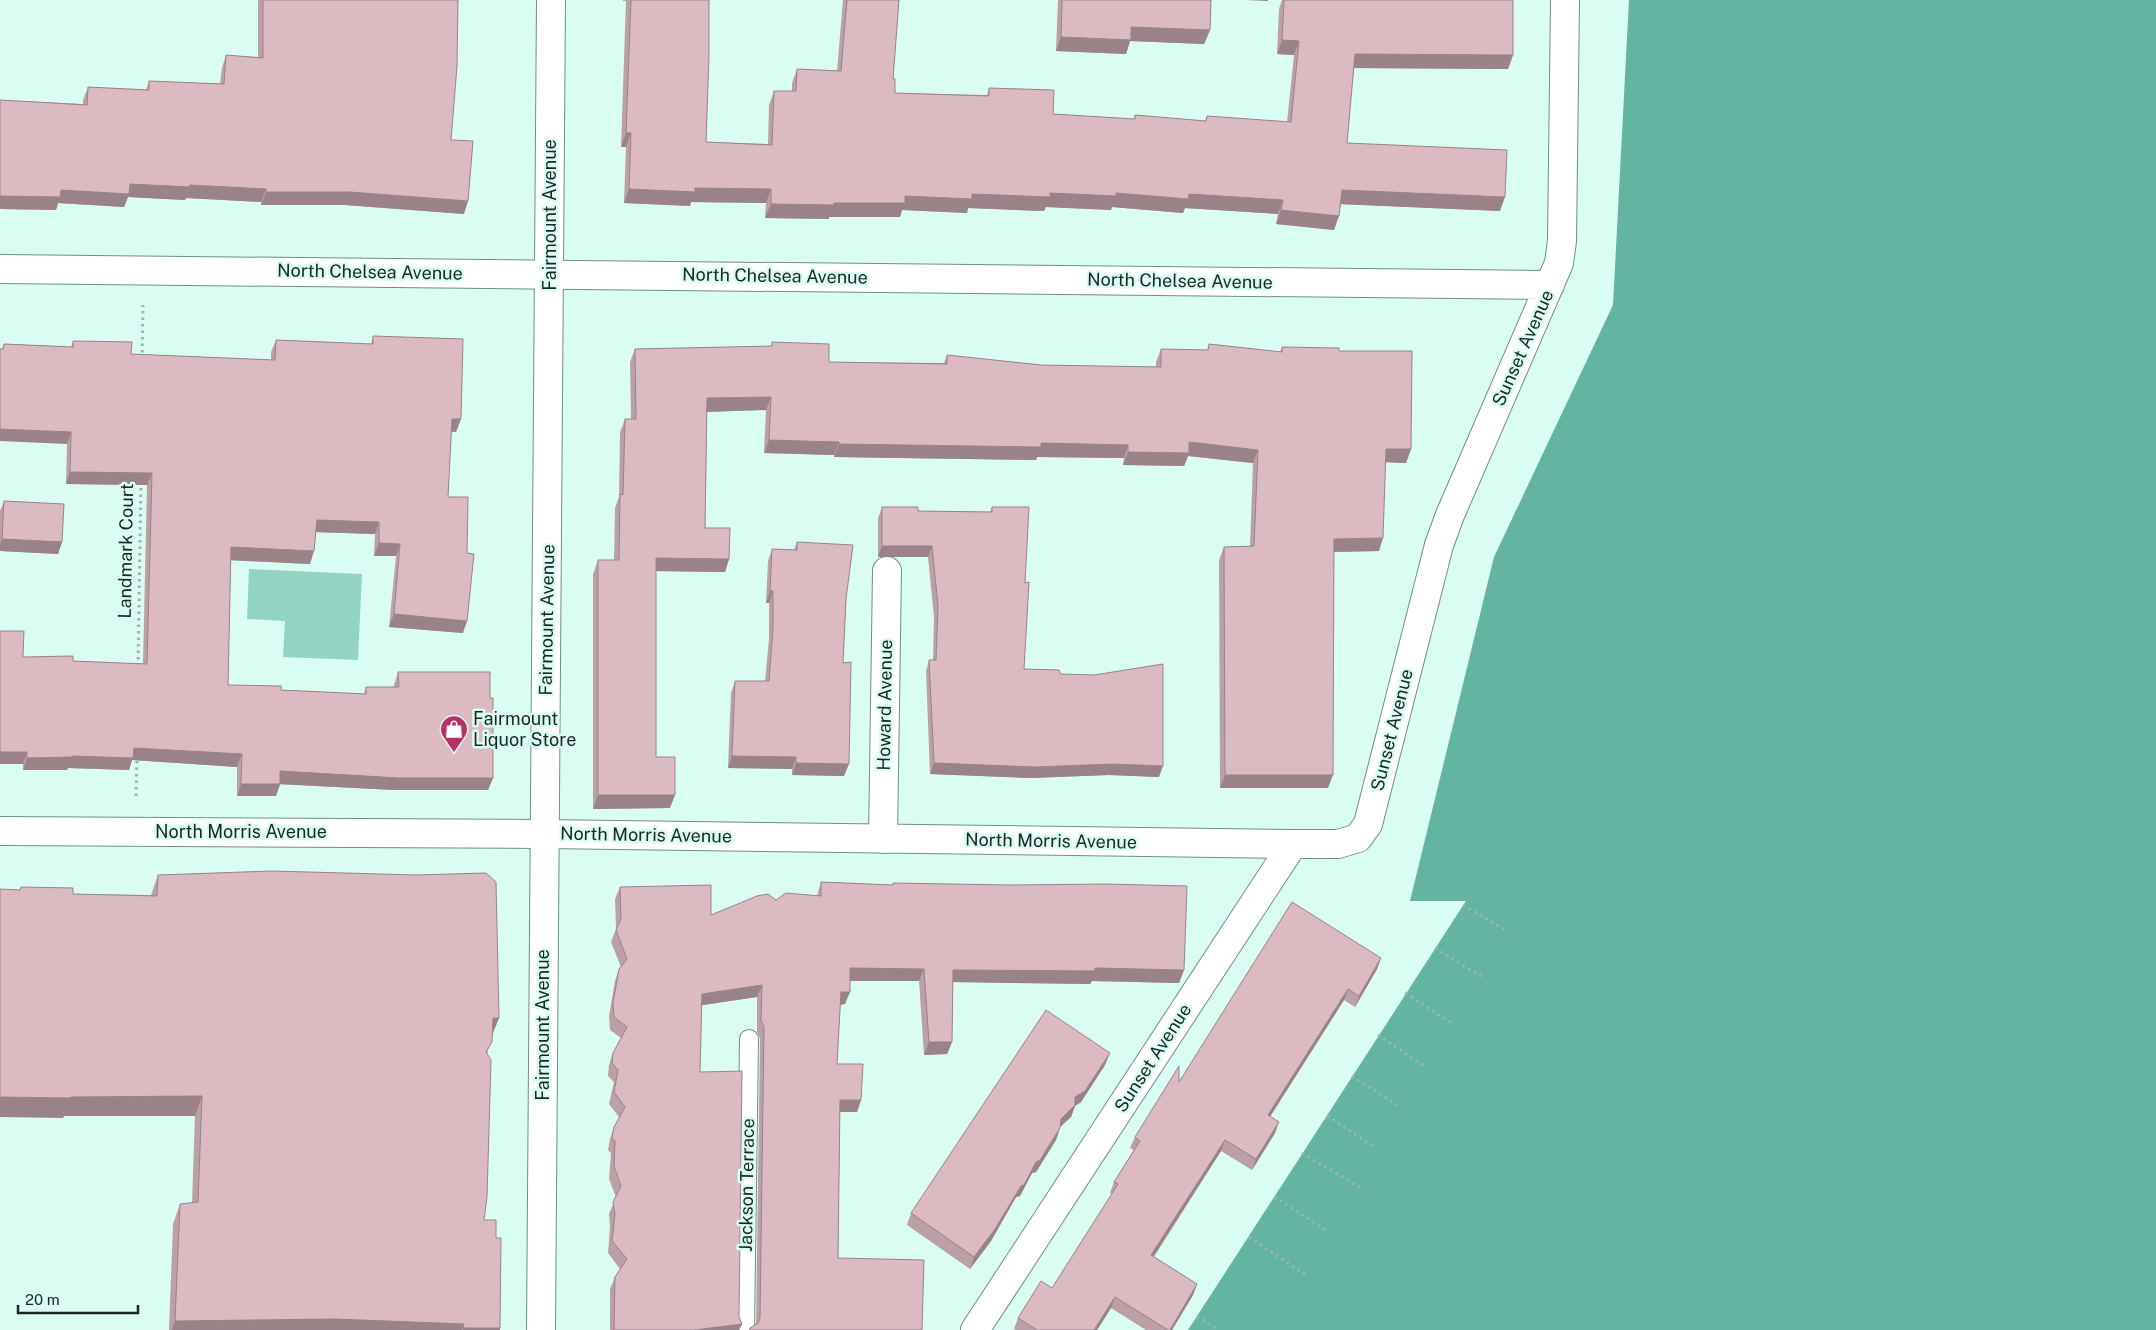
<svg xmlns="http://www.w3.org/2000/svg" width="2156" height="1330" viewBox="0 0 2156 1330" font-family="'Public Sans',sans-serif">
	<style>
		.green { fill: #92d4c3 }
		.water { fill: #63b4a1 }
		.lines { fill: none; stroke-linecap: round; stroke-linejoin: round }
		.service-casing { stroke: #6e8f86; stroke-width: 20 }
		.minor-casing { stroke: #6e8f86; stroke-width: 30 }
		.tertiary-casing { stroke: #6e8f86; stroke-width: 30 }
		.path { stroke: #9ab5ae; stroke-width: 3; stroke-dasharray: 2.5 4; stroke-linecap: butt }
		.service { stroke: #fff; stroke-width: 18 }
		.minor { stroke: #fff; stroke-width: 28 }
		.tertiary { stroke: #fff; stroke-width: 28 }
		.wall { fill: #bca0a7 }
		.shaded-wall { fill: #998288 }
		.building { fill: #dbbac2; stroke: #998288 }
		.labels { text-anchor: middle; stroke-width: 5; stroke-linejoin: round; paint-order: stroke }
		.street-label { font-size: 18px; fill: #1a2724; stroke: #dafdf3 }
		.poi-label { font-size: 18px; fill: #1a2724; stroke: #dafdf3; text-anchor: start }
	</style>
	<rect width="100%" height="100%" fill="#dafdf3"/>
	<path class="green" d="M249,569l113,5 -4,86 -75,-3 2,-36 -38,-2z"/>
	<path class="water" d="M1629,0h527v1330h-968l278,-429h-56l84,-344 119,-252z"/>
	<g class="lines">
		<g class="service-casing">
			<path id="service" d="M745,1330l4,-291"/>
		</g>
		<g class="minor-casing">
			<path id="minor" d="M0,269l1550,16
				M0,831l545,3 748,10h45l20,-6 10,-14 71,-279 11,-30 109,-252 3,-22 3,-241
				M883,839l4,-268
				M975,1330l318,-486"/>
		</g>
		<g class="tertiary-casing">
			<path id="tertiary" d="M541,1330l10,-1330"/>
		</g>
		<path class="path" d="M142,359l1,-54
			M138,666l3,-184
			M136,796l1,-39
			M1463,905l42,25
			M1435,948l47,29
			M1405,993l48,31
			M1378,1035l47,32
			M1352,1076l47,30
			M1327,1116l46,30
			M1302,1153l59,35
			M1274,1197l55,35
			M1249,1237l58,39
			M1197,1316l21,14"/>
		<use href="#service" class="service"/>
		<use href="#minor" class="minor"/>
		<use href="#tertiary" class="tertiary"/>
	</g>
	<path class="wall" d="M258,0h200l-7,140 13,74 -119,-9h-84v-3l-75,-4 -1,2 -57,-3 -4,10 -66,-4 -2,7 -56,-1v-109l83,4v-4l5,-13 58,3 3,-9 71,3 2,-16 4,-13 32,2z
		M623,0h86l-3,142 62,2 1,-39 5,-14h18v-8l5,-14 40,2 6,-71h56l-6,79 2,14 92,2 2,-7 64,26 81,5 1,-4 70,6 2,-5 80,6 7,-67 -17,-1 2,-45 3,-9h231v55l-5,14 -154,-1 -7,75 153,68 -159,-7 -7,26 -58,-6 2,-10 -93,-6 -2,5 -71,-6 -1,3 -65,-3 -2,4 -76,-3 -1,5 -65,-3 -2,7h-71v2l-64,-1 1,-15 -75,-1 -1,4 -66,-3 2,-56h-5l5,-146h-3z
		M1058,0h153l-1,30 -6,14 -74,-3 -4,13 -70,-3z
		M373,336l88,83 -5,13 -5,-1 -3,66 15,136 -74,-6 7,-71h-22l1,-22 -59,-2 -6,32 -80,-4 -2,125 53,5 83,4 2,-7h28v-2l4,-13 92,26 3,80 -5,12h-94l-114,-6 -4,12h-39v-29l-105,-7 -3,10 -61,-2 -1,2h-44v-6h-23v-133l23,26 50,4 70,3 4,-179 -81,-1 1,-40 -65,-95 2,-5 67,3 2,-6 58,13 140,6v-8l5,-12 95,4z
		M772,342l57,20 115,1 3,-8 94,10 115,2v-5l5,-13 46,1 2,-6 71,8 2,-5 57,4 72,98 -5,14 -21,-1 -6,89 -45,1 -6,236h-108l-1,-228 5,-13 26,-1 3,-83 -65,-7 -4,10 -61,-1 1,-7 -87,-1 -1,3 -202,-3v-2l-70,-2 2,-43 -59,2 -2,116 24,31 -4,13 -69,-1v186l14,51 -77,1v-235l5,-14h16l1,-52 4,-11 1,-65 5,-13h6l-1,-57 5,-13 136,-3z
		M4,501l58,41 -4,12 -58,-3v-40z
		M882,507l36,4 72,1 2,-5 33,76 -1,86 37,5 98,103 -50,-2 -78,3 -101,-4 -4,-103 3,-11h4l1,-43 -6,-60h-50v-39z
		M797,542l49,57 -3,64 1,113 -52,-1v-6l-64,-1 3,-75 4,-12h30l4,-42v-36h-3l2,-42 4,-12 22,1z
		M158,875l341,143 -7,18 -5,18 -3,166 12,18 4,92h-331l4,-106 7,-20 12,-1 3,-87h-131l-1,2 -44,-228 2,-3 52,7 78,1z
		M821,882l71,3 1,-2 291,87 -5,13 -87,-2 -2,3 -137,-2 -1,60 -5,12 -23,1 -5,-74h-69l-5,23 -5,1 -3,59 24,36 -4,12h-17l-2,146 84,72h-173l1,-2 6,-3 4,-286 -3,-7v-35l-56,8 -1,67 39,245 3,7 -3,6h-129v-41l5,-12 5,-8 -12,-16 2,-26 -1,-13 7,-17 -7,-18 2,-26 -3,-3 2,-11 4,-12 5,-10 -10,-13 5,-22 -6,-6 1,-11 4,-12 8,-15 -11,-8 -1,-14 6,-35 4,-12 2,-2 -10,-25 5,-13 -1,-30 5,-12 91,28 65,-15 41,-4z
		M1381,958l-4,11 -22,38 -11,-7 -74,117 5,16 -23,37 -31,-19 -67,106 43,27 -4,11 -21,35h-26l-35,-22 -14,22h-81l-2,-1 4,-11 34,-30 60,-94 -2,-1 4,-11 20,-32 -4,-2 5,-11 44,-55z
		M1105,1065l-24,37 -6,4 -4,11 -11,10 -4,13 -20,32 -4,1 -12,23 -4,1 -25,44 -21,28 -63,-44 4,-12z"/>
	<path class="shaded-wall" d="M1245,0h23v1z
		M1131,27l79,3 -6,14 -74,-3 -4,13 -70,-3 5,-14z
		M1282,40l17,1 -5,14 -17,-1z
		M1355,54l158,1 -5,14 -158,-1z
		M626,133h5l-5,14h-5z
		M130,184l60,1 76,4 -5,13 -75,-4 -1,2 -57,-3 -4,10 -66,-4 -2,7 -56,-1v-13z
		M695,188l76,1 -5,14 -75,-1 -1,4 -66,-3 5,-14z
		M1342,190l163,7 -5,14 -163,-7z
		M266,192h84l118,9 -4,13 -119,-9h-84z
		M1050,193l139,1 94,6 -5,14 -93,-6 -2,5 -71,-6 -1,3 -65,-3 -2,4 -76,-3 -1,5 -65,-3 -2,7h-71v2l-64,-1 6,-14 63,-1 71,-7z
		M1281,210l58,6 -5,14 -58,-6z
		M771,397l-5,13 -64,2 5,-14z
		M452,419h9l-5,13 -9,-1z
		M0,429l71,3 -4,12 -67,-3z
		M769,440l70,2 -5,13 -70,-2z
		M1189,442l69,8 -5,13 -65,-7 -4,10 -61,-1 5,-13z
		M1041,443l87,2 -4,13 -87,-1 -1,3 -202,-3 5,-13z
		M1386,449h25l-5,14 -25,-1z
		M70,472l82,1 -5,12 -81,-1z
		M317,520l62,2 -4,12 -63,-2z
		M1383,538l-4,13 -50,1 5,-13z
		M2,539l60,3 -4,12 -58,-3v-6z
		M379,543l21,1 -4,12h-22z
		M882,546h50l-4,11h-50z
		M231,547l83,4 -4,13 -84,-4z
		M656,558l73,1 -4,13 -74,-1z
		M770,591h3l-4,12h-3z
		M394,614l73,7 -4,12 -74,-6z
		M134,748l108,6 -5,13 -105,-7 -3,10 -61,-2 -1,2h-44l4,-12z
		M0,752h27l-4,12h-23z
		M732,756l64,1 -4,12 -64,-1z
		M796,763l53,1 -5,12 -52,-1z
		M934,763l179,1 50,2 -4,11 -50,-2 -78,3 -101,-4z
		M280,771l213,7 -5,12h-94l-118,-6z
		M1225,775h108l-5,13h-108z
		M241,784h39l-4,12h-39z
		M598,795h77l-5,13 -77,1z
		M1381,958l-4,11 -22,38 4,-11z
		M850,968l74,1 -5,12h-73z
		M1095,968l89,2 -5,13 -87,-2 -2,3 -141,-2 4,-12z
		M762,985l-5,12 -60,9 5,-12z
		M1348,989l-4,11 -80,126 4,-11z
		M841,992h9l-5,12 -8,1z
		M493,1018h6l-8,19z
		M929,1042h23l-5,12 -23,1z
		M1110,1053l-5,12 -24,37 -6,4 -4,11 -14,13 4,-11 14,-22z
		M202,1096l-7,20h-131l-1,2 -63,-1v-20z
		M840,1100h21l-4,12h-21z
		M1279,1122l-4,11 -23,37 4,-11z
		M1060,1128l-4,12 -20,32 -4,1 -12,23 -4,1 -25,44 -21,28 4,-12 62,-95z
		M1225,1140l-4,11 -74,115 4,-11z
		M1197,1284l-4,11 -21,35h-2z
		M1115,1297l-4,11 -14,22h-3z
		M335,1319l129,5 -2,6h-290l3,-9z
		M742,1324l-3,6h-45z
		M463,1328h37v2h-37z"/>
	<path class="building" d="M263,0h195l-1,66 -6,74 22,1 -5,60 -118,-9h-84v-3l-76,-4v2l-60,-3 -1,10 -68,-4 -1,7 -60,-1v-96l87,5 1,-18 61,3v-9l75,3 2,-29 37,3z
		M631,0h78v56l-3,86 66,3 2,-54h22l1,-22 44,2 6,-71h52l-6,79h2v14l94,3v-8l65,2 -1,24 82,5v-4l71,6 1,-5 84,6 8,-81 -17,-1 2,-40h229v55l-158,-1 -8,89 160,7 -2,47 -163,-7 -3,26 -58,-6 2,-10 -94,-6 -1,5 -72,-6v3l-66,-3v4l-78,-3v5l-67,-3v7h-71v2l-63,-1v-15l-76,-1v4l-66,-3 2,-56h-5z
		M1062,0h149l-1,30 -79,-3v13l-70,-3z
		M373,336l90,3 -2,80h-9l-4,78h20l-1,56 7,1 -7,67 -73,-7 6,-70 -21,-1v-21l-62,-2 -3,31 -83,-4 -3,138 53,1v4l85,4v-7h33l-1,-15h92v26h3v80h-94l-119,-7v13h-39l1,-30 -108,-6 -1,10 -61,-2v1l-45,1v-6h-27v-121h24l-1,26 50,-1v5l74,3 5,-191 -82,-1 1,-40 -71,-3v-80h3l1,-5 69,3v-6l59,1 -1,12 144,6 1,-20 97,4z
		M772,342l57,2v18l118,2v-9l94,10 120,2v-18l47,1 1,-6 73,8v-5l57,1v3h73l-1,98h-25l-3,89 -49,1 -1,236h-108l-1,-228 30,-1 4,-96 -69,-8v11l-61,-1v-7l-87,-2v4l-202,-3v-2l-70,-2 2,-43 -64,1 -2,130h25l-1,31 -73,-1v199h19v38h-77v-235h21l1,-66 3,1 2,-76h11l-1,-70 137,-3z
		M4,501l60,3 -2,38 -60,-3z
		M882,507h36v4l74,1v-5h37l-4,76 4,-1 -5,87 35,1 2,4 33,1 69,-11v102l-50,-2 -78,3 -101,-4 -5,-103h7l2,-54 -6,-60h-50z
		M797,542l56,3 -7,54 -3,64 8,-1 -2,102 -53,-1v-6l-64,-1 3,-75h34l4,-53v-37h-3l2,-42 25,1z
		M272,871l144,4 70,-2 10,9 3,136h-6l-1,24 -6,10 5,8 -4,137 -3,23h12v18h5l-1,90h-37l1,-4 -129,-5 -160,2 5,-117 18,-2 4,-106 -131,1 -1,1 -70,-1v-208l20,1 1,-3 52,1v6l84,2 1,-21z
		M821,882l72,3v-2l117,2 96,-1 81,2 -3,84 -89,-2v3l-142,-1 -1,72h-23l-5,-73 -74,-1v24h-9l-4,72h26l-2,36h-21l-2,158 86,2 -2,70h-172v-2l8,-5 2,-5 4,-291 -3,-7 1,-35 -60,9 -2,78 42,-1 -3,246 3,7 -48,6h-80l1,-53 12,-18 -15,-18 3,-27 -2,-12 8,-16 -7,-20 1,-25 -3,-3 2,-11 11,-20 -11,-15 4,-22 -6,-7 1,-10 14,-26 -13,-10 -1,-14 6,-34 8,-10 -11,-29 5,-11 -1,-32 91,-2v30l46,-19 11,-2 8,6 10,-7 35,3z
		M1292,902l89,56 -22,38 -11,-7 -80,126 11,7 -23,37 -31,-19 -74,115 46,29 -27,46h-2l-53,-33 -21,33h-57l-19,-12 23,-37 11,7 66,-104 -4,-2 26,-41 -5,-4 44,-71v16z
		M1046,1010l64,43 -25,38 -10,6v8l-14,14 -1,9 -20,32 -4,2 -12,23 -3,1 -26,43 -21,28 -63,-44z"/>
	<defs>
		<g id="shop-pin" transform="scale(1.4375)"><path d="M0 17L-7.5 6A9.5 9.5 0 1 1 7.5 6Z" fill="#b92e65" stroke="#dafdf3"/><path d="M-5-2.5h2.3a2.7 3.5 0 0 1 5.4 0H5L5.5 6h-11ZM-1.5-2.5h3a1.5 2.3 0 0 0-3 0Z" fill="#fff"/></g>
	</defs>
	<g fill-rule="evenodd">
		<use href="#shop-pin" x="454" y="729"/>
	</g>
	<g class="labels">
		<g class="street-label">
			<text transform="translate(550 215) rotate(-90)" y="6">Fairmount Avenue</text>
			<text transform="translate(370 272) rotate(1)" y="6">North Chelsea Avenue</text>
			<text transform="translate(775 276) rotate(1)" y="6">North Chelsea Avenue</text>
			<text transform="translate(1180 281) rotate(1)" y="6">North Chelsea Avenue</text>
			<text transform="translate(1523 348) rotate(-66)" y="6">Sunset Avenue</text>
			<text transform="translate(126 551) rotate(-89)" y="6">Landmark Court</text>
			<text transform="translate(547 620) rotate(-89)" y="6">Fairmount Avenue</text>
			<text transform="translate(885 705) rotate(-89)" y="6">Howard Avenue</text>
			<text transform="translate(1392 730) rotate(-76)" y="6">Sunset Avenue</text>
			<text x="241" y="838">North Morris Avenue</text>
			<text transform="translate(646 835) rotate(1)" y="6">North Morris Avenue</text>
			<text transform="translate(1051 841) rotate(1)" y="6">North Morris Avenue</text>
			<text transform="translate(543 1025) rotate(-90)" y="6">Fairmount Avenue</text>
			<text transform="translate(1153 1058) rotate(-57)" y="6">Sunset Avenue</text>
			<text transform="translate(747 1185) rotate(-89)" y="6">Jackson Terrace</text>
		</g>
		<g class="poi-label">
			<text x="473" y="725">Fairmount<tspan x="473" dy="21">Liquor Store</tspan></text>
		</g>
	</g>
	<path d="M18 1305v8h120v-8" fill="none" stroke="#1a2724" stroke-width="2.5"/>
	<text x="25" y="1305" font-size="15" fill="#1a2724" stroke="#dafdf3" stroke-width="4" paint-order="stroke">20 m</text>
</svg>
